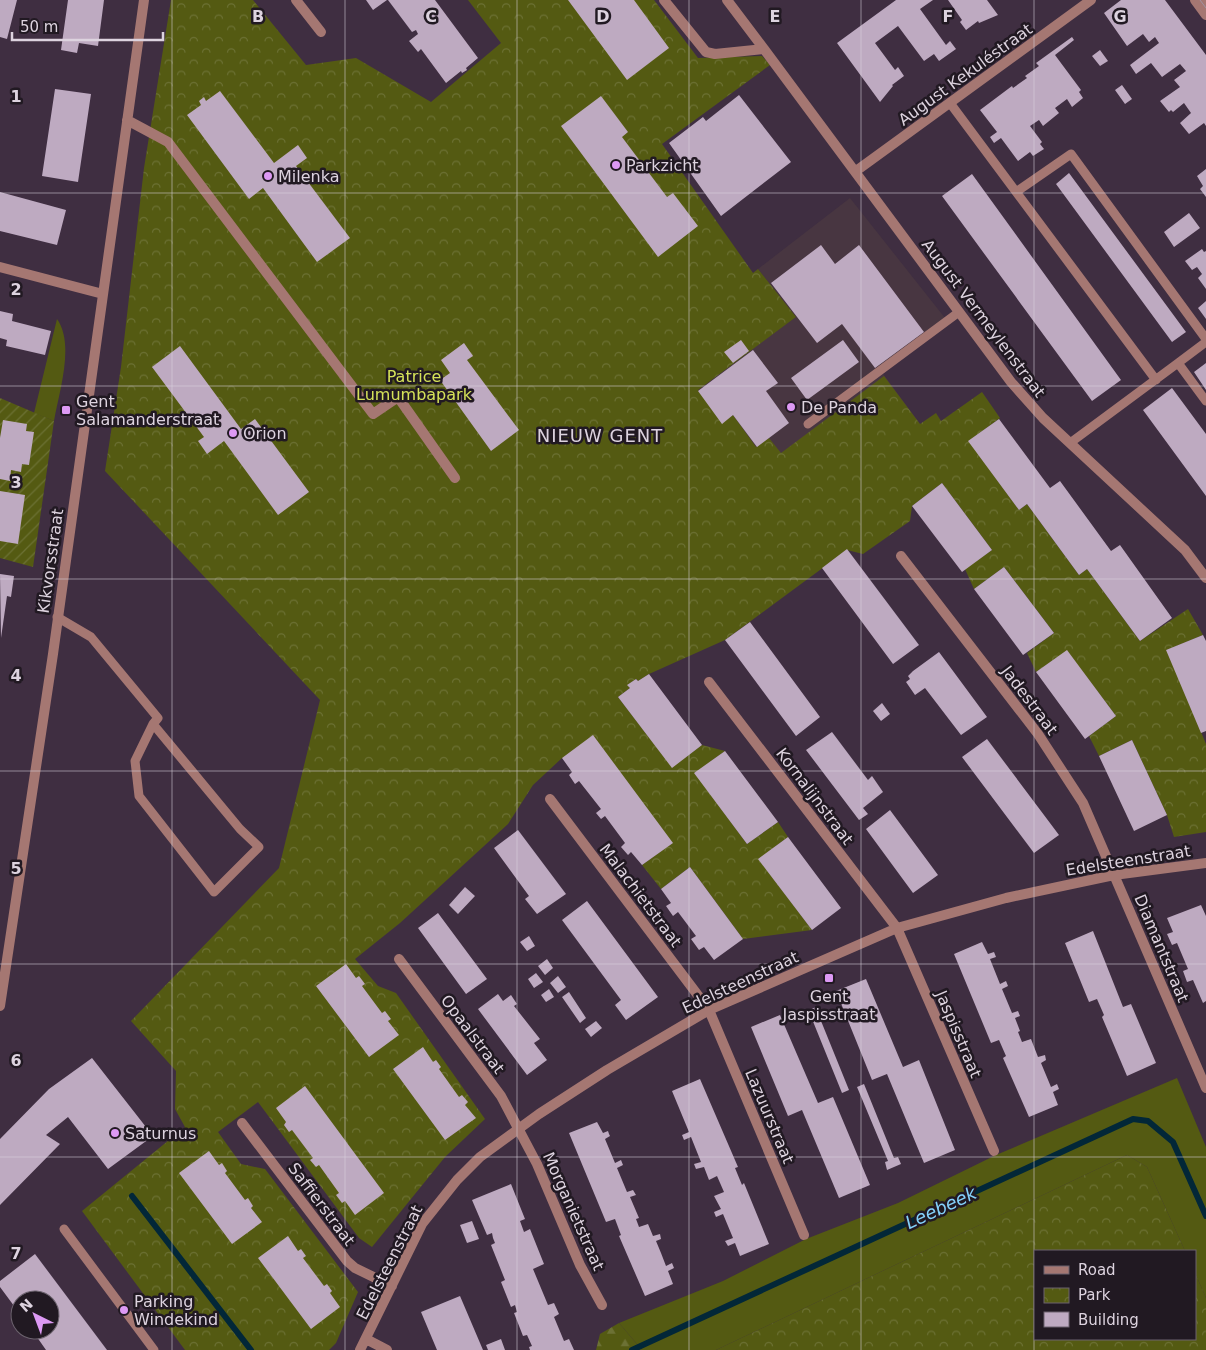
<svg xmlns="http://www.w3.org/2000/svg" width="1206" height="1350" viewBox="0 0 1206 1350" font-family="'DejaVu Sans',sans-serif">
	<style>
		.education { fill: #483641 }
		.grass { fill: #545a12 }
		.forest { fill: url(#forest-firs) }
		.park { fill: url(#park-crowns) }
		.garden { fill: url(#garden-furrows) }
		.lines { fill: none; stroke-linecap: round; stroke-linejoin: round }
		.stream { stroke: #022738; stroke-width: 6 }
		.building { fill: #beaac1 }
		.service { stroke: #a57772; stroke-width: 9 }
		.minor { stroke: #a57772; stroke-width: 10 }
		.tertiary { stroke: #a57772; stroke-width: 10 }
		.tram { stroke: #a093a2; stroke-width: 1 }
		.grid { fill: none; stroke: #ddd3df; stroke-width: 1; stroke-opacity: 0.55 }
		.poi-dot { fill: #dd99f4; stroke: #211922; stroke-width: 2 }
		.labels { text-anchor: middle; stroke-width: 5; stroke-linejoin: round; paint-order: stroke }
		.street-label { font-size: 16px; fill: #ddd3df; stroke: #211922 }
		.poi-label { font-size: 16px; fill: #ddd3df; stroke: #211922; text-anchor: start }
		.park-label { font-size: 16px; fill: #d5e259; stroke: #211922 }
		.neighbourhood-label { font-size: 18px; letter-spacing: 1px; fill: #ddd3df; stroke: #211922 }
		.water-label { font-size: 18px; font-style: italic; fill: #84d1fa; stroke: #211922 }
		.grid-label { font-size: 16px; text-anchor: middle; font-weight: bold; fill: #ddd3df; stroke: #211922; stroke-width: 5; stroke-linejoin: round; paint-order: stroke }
	</style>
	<defs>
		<pattern id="forest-firs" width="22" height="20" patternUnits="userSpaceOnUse" patternTransform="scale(1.25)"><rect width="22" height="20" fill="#545a12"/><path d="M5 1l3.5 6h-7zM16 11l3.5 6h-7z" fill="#6c7134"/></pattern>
		<pattern id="park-crowns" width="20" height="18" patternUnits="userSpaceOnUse" patternTransform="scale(1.25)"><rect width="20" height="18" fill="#545a12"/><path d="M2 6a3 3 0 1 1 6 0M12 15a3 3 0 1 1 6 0" fill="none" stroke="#6c7134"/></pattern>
		<pattern id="garden-furrows" width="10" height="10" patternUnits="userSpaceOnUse" patternTransform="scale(1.25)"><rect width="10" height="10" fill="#545a12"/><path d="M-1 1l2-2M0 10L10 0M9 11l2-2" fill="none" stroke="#6c7134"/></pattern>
	</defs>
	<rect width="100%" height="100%" fill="#3f2e41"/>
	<path class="education" d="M850,198l95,120 -67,49 48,65 -250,193 -74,-167 194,-141 -38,-48z"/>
	<path class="grass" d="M57,319c18,25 2,73 -3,102l-20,-8z
		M1177,1078l29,69v151l-11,-25v-22h-10l-38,-84 -20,-12 -411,195h-74l-23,-27 104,-42 83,-42 92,-36 98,-48z"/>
	<path class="forest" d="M619,1323l23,27h-46l4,-16z"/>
	<path class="park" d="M171,0h82l53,65 50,-7 75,44 70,-59 -33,-43h186l44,58 64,-2 8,9 -108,79 91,129 5,-4 38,48 -98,73 24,33 11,-8 23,32 13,-9 12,15 103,-77 36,48 16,-11 5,8 41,-29 18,26 -31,23 50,69 8,-6 52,71 8,-6 53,72 48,-32 15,26 -36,15 39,94v88l-32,5 -7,-22 -35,-75 -33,16 -10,-20 27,-20 -49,-65 -31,21 -9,-19 27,-20 -50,-66 -30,22 -9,-20 27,-19 -50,-67 -30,23 -2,15 -47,33 -16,-4 -122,90 -76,34 -11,7 -2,-2 -8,6 2,3 -12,9 54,70 30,-22 23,6 -30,22 52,71 31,-22 10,15 -29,22 53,71 -69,9 -53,-72 -29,22 -19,-24 30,-22 -110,-85 -29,27 -25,39 -108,99 -45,36 23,27 18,7 89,126 -40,38 -73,90 -13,-9 -101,-136 -40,30 23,32 24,5 93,123 -22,51 -7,7h-144l-103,-139 103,-84 -10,-18 1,-38 -45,-50 148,-153 41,-168 -215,-229 16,-104 23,-199z
		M1127,1155l20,12 38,84h-150v88h160v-66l11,25v52h-490z"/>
	<path class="garden" d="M0,398l54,23 -21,146 -33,-9z"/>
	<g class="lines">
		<path class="stream" d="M132,1196l119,154
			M632,1350l501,-231 15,2 25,21 33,74"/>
	</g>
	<path class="building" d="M17,0l-10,39 -7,-2v-37z
		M68,0h36l-6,46 -19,-3 -2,10 -16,-3z
		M366,0h21l-14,10z
		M388,0h47l43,58 -12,10 1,2 -5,3 -1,-2 -15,12 -25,-34 -3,3 -9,-11 9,-7 -2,-4 -4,2z
		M568,0h66l35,48 -42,32z
		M896,0h37l-13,9 26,36 4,-4 6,8 -17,12 -5,-7 -10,7 -26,-35 -23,17 20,27 3,-3 6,9 -12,9 1,1 -13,16 -43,-59z
		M948,0h39l11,15 -19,8 -1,-2 -12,9 -6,-8 2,-2z
		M1121,0h44l41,55v71l-2,-3 -15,11 -9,-11 11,-10 -7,-10 -11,9 -2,-2 -2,2 -9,-11 20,-14 -6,-7 12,-9 -6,-7 -18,13 -11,-14 -15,11 -6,-9 29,-22 -4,-6 -6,5 -6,-8 -16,12 -23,-33z
		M1072,37l2,3 -19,15 26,35 -2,2 4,6 -11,9 -5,-8 -12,9 4,5 -16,13 -4,-6 -9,6 12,16 -2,2 4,5 -11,7 -3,-4 -12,9 -17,-23 -7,5 -4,-6 7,-5 -17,-22 32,-24 1,2 14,-10 -2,-2 14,-10 -3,-3z
		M1100,50l8,11 -8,5 -8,-10z
		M1122,85l10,14 -7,5 -10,-14z
		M55,89l36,5 -13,88 -36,-6z
		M220,91l54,72 24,-18 9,13 -11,8 54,72 -33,24 -54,-74 -14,11 -62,-84 14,-10 -2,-4 5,-4 2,4z
		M739,95l52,67 -70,54 -52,-73 34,-26 3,4z
		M601,96l27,36 -6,5 45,60 6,-4 25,33 -40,31 -97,-131z
		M1206,169v28l-6,-8 3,-3 -6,-10z
		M1069,173l117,159 -14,10 -116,-158z
		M972,174l149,206 -29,21 -150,-205z
		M0,192l66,18 -9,35 -57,-14z
		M1189,213l11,15 -26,19 -10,-15z
		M821,245l14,19 24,-19 65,87 -49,36 -33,-44 -25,19 -46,-60z
		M1202,249l2,3 2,-1v38l-8,-11 4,-4 -5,-7 -5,3 -7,-9z
		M1206,301v18l-8,-11z
		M0,311l13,3 -1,7 39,10 -6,24 -39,-9 1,-6 -7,-2z
		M741,340l8,11 -16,12 -9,-11z
		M843,340l16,22 -52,38 -16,-22z
		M464,343l9,13 -6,4 52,70 -28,21 -51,-71 10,-7 -9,-13z
		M180,346l61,83 14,-10 54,73 -31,23 -54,-74 -17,13 -9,-13 6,-4 -52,-70z
		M753,350l25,33 -12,8 23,32 -32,24 -24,-32 -11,9 -24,-33z
		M1206,363v27l-12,-18z
		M1172,388l34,46v62l-63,-86z
		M999,419l51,69 10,-7 51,70 9,-6 52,73 -32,23 -53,-72 -8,6 -52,-71 -8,6 -51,-69z
		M3,420l24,4 -1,7 8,1 -5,33 -7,-1 -1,8 -10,-2 -1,11 -10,-2v-41z
		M942,483l50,67 -30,22 -50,-66z
		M0,491l25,4 -7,49 -18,-3z
		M847,549l72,96 -26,19 -71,-96z
		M1004,567l50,66 -31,22 -49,-66z
		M0,574l14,2 -3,21 -4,-1 -6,42z
		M750,622l70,95 -24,19 -71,-96z
		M1203,635l3,6v90l-5,2 -35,-83z
		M1067,650l49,66 -31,23 -49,-67z
		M939,652l48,65 -26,18 -36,-47 -10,7 -9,-13 4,-3 -2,-3 5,-5z
		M649,674l53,71 -30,23 -54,-71 12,-9 -3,-3 9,-6 2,2z
		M882,703l8,11 -9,7 -8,-10z
		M832,732l36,48 4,-4 11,16 -20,16 5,6 -9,6 -53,-70z
		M593,735l80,108 -31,22 -11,-13 -3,3 -7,-8 4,-4 -20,-27 -4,3 -5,-6 5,-4 -22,-28 -4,3 -6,-9 3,-3 -10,-14z
		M987,739l72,96 -25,18 -72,-96z
		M1132,740l35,75 -33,16 -35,-75z
		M725,751l53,71 -31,22 -53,-71z
		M890,810l48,65 -25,18 -47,-64z
		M518,830l48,64 -29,20 -12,-15 4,-3 -35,-48z
		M788,837l53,71 -29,22 -54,-71z
		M690,867l53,72 -29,21 -10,-13 -5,3 -8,-11 5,-3 -18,-24 -5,4 -7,-10 5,-3 -10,-14z
		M465,887l10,9 -17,18 -9,-9z
		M587,901l71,96 -32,23 -11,-15 6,-5 -59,-80z
		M1201,905l5,11v85l-3,2 -10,-23 -6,2 -4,-11 5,-2 -11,-26 -5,2 -5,-11 6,-2 -6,-14z
		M438,913l49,66 -21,15 -48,-66z
		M1093,931l30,76 8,-3 25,59 -29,13 -25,-59 2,-2 -7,-16 -8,3 -24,-59z
		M529,936l6,10 -8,5 -7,-9z
		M982,942l6,12 6,-2 2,5 -6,2 10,25 6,-3 2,5 -6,3 10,24 6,-2 2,5 -5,2 5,13 -2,1 4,10 9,-3 7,18 7,-2 1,5 -5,3 10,24 6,-3 2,5 -6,3 5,13 -29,12 -26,-59 3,-2 -7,-16 -8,3 -37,-89z
		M547,959l6,9 -8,7 -7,-9z
		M346,964l10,14 3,-2 6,8 -3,2 20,27 3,-2 6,8 -3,2 11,14 -30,22 -53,-71z
		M536,973l7,9 -9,6 -6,-9z
		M558,976l8,11 -8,6 -8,-10z
		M866,979l37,88 16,-7 36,90 -31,13 -37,-89 -15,6 -36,-89z
		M549,989l5,8 -8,5 -5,-7z
		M569,992l17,26 -6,5 -18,-26z
		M498,994l5,7 8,-6 6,9 -3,2 26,33 -6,4 13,17 -20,15 -49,-66z
		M818,1006l4,9 -3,1 30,74 -7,3 -30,-74 -4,2 -3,-9z
		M780,1015l38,88 15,-6 37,88 -31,13 -37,-88 -14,6 -37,-89z
		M596,1021l6,7 -11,9 -6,-8z
		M423,1047l10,15 3,-2 5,7 -2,2 20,28 3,-2 6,7 -3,3 11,13 -31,22 -52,-71z
		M92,1058l61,78 -45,33 -40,-52 -22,18 14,9 -60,61v-66l49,-50z
		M700,1079l38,88 -3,1 7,17 2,-2 25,61 -29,12 -5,-13 -7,3 -3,-5 8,-3 -10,-24 -7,3 -2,-5 7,-3 -7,-13 10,-4 -7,-16 -8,4 -5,-13 -8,2 -2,-5 7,-2 -10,-25 -7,3 -2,-5 7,-3 -17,-41z
		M864,1084l30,74 4,-1 3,7 -14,6 -2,-8 3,-1 -31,-74z
		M305,1086l79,107 -29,22 -10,-14 -3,2 -6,-8 3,-2 -20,-28 -3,2 -6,-7 3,-2 -21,-28 -3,2 -5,-7 2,-3 -10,-14z
		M597,1122l6,11 5,-2 1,3 1,2 -5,3 10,24 6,-3 2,5 -6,3 10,24 6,-2 3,5 -6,2 9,21 -3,1 3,8 9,-3 5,12 7,-2 1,5 -5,2 5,12 5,13 6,-3 2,5 -6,3 5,13 -28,12 -26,-60 2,-1 -6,-16 -9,3 -37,-89z
		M209,1151l10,14 3,-2 5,8 -2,2 20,27 3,-2 5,8 -2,2 11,14 -30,22 -53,-71z
		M511,1184l14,35 -5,2 4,11 6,-3 14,35 -11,5 15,36 6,-2 5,11 -5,3 10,24 5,-2 5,11h-44l-1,-3 3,-1 -5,-11 -4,1 -9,-23 3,-1 -2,-7 -4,2 -10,-25 4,-2 -14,-35 4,-2 -2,-5 -1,-5 -5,2 -15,-35z
		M472,1221l7,18 -12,4 -7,-18z
		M288,1236l10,15 3,-2 5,7 -3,2 21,28 3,-2 5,7 -2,2 10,14 -29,22 -53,-71z
		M35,1254l72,96h-61l-14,-20h18v-30h-30v14l-20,-27v-6z
		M460,1296l23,54h-46l-16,-38z
		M501,1339l4,11h-17l-2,-5z"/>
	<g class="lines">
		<path class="service" d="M1204,0l2,3
			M950,103l206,277
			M1016,192l55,-38 135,185
			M1178,363l28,-21
			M808,424l151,-112
			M1070,443l108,-80 28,38
			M57,617l34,20 67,81 -5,6 87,105 19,18 -45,45 -75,-96 -4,-35 18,-37
			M64,1229l90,121"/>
		<path class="minor" d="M296,0l25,32
			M664,0l42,52 9,2 49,-5 -37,-49
			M764,49l247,333 32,36 142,132 21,28
			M127,120l41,22 205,272 25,-17 57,81
			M856,171l235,-171
			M0,267l103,27
			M901,556l137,178 45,69 123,285
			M709,682l188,246 97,223
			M550,799l159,211 95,225
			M399,959l102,137 36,68 43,101 22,40
			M0,1006l53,-352 91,-654
			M242,1123l105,138 8,7 37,18
			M366,1339l21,11
			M360,1350l62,-126 35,-44 23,-23 59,-43 68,-44 102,-60 188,-82 109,-30 108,-23 92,-12"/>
		<path class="tertiary" d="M1195,0l11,15"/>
		<path class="tram" d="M1200,0l6,8"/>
	</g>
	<path class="grid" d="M172,0v1350M345,0v1350M517,0v1350M689,0v1350M861,0v1350M1034,0v1350M0,193h1206M0,386h1206M0,579h1206M0,771h1206M0,964h1206M0,1157h1206"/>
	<g class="poi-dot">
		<circle cx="616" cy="165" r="5"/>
		<circle cx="268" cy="176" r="5"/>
		<circle cx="791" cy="407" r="5"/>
		<rect x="61" y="405" width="10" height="10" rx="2.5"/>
		<circle cx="233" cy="433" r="5"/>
		<rect x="824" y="973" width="10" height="10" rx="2.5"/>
		<circle cx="115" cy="1133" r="5"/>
		<circle cx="124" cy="1310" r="5"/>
	</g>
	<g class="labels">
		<g class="street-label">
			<text transform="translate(965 74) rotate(-36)" y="6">August Kekuléstraat</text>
			<text transform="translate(984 318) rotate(53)" y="6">August Vermeylenstraat</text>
			<text transform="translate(50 561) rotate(-82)" y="6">Kikvorsstraat</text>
			<text transform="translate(1030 700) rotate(53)" y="6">Jadestraat</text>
			<text transform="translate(815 796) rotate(53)" y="6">Kornalijnstraat</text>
			<text transform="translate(1128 860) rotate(-9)" y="6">Edelsteenstraat</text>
			<text transform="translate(641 895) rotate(53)" y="6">Malachietstraat</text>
			<text transform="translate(1162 948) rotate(67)" y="6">Diamantstraat</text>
			<text transform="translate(740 982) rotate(-25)" y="6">Edelsteenstraat</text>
			<text transform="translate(473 1034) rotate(53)" y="6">Opaalstraat</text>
			<text transform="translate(959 1034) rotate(67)" y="6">Jaspisstraat</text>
			<text transform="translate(770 1116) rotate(67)" y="6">Lazuurstraat</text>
			<text transform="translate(322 1204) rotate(53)" y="6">Saffierstraat</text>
			<text transform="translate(574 1211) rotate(66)" y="6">Morganietstraat</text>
			<text transform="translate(389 1262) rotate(-63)" y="6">Edelsteenstraat</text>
		</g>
		<g class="poi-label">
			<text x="626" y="171">Parkzicht</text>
			<text x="278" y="182">Milenka</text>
			<text x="76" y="407">Gent<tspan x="76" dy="18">Salamanderstraat</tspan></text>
			<text x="801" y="413">De Panda</text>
			<text x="243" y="439">Orion</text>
			<text x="829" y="1002" text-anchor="middle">Gent<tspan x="829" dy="18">Jaspisstraat</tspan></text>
			<text x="125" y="1139">Saturnus</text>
			<text x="134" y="1307">Parking<tspan x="134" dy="18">Windekind</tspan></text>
		</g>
		<g class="park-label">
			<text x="414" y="382">Patrice<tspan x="414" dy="18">Lumumbapark</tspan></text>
		</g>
		<g class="neighbourhood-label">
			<text x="600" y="442">NIEUW GENT</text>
		</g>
		<g class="water-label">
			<text transform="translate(941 1208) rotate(-25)" y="6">Leebeek</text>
		</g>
	</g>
	<g class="grid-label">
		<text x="258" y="22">B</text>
		<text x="431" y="22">C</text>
		<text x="603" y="22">D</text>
		<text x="775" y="22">E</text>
		<text x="948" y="22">F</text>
		<text x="1120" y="22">G</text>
		<text x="16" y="102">1</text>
		<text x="16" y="295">2</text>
		<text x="16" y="488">3</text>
		<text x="16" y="681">4</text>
		<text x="16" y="874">5</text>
		<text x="16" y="1066">6</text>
		<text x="16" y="1259">7</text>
	</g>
	<rect x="1034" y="1250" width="162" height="90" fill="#211922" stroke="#6c636e"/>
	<rect x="1044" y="1266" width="25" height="8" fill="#a57772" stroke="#6c636e"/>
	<text x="1078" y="1275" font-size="15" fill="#ddd3df">Road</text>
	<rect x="1044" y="1288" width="25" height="15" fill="url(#park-crowns)" stroke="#6c636e"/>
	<text x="1078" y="1300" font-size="15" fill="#ddd3df">Park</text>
	<rect x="1044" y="1312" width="25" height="15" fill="#beaac1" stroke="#6c636e"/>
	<text x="1078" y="1325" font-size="15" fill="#ddd3df">Building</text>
	<g transform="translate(35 1315) rotate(318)"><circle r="24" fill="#211922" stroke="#6c636e"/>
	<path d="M0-4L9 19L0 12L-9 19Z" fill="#dd99f4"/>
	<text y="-8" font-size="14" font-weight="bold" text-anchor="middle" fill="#ddd3df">N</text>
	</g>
	<path d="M12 32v8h151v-8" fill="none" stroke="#ddd3df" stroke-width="2.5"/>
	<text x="20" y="32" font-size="15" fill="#ddd3df" stroke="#211922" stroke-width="4" paint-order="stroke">50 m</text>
</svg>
